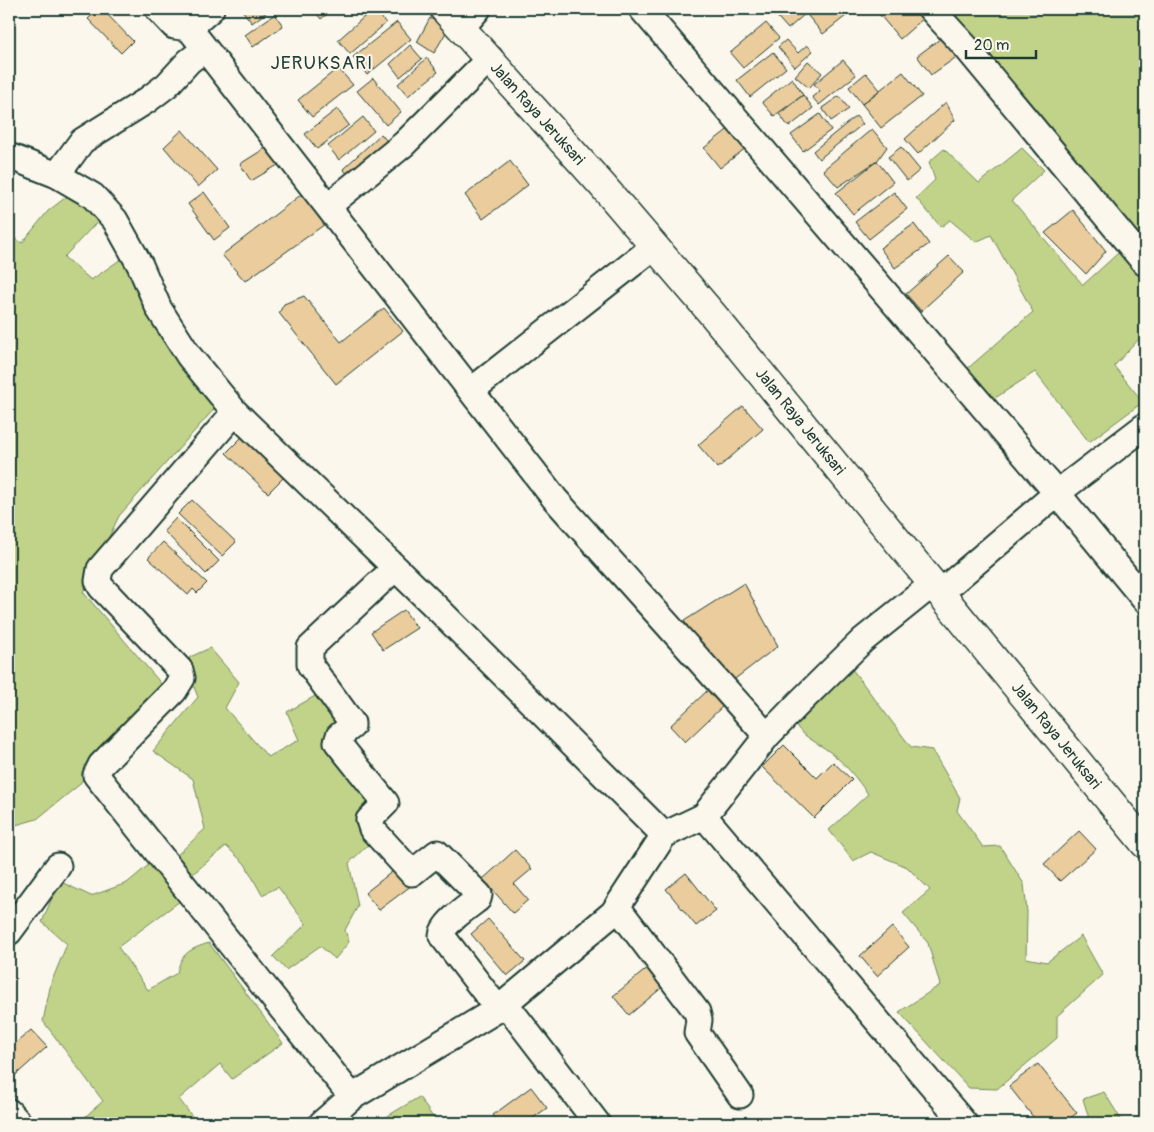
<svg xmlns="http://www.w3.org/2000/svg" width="1154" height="1132" viewBox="0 0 1154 1132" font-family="Pangolin,sans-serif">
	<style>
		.green { fill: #c1d388; stroke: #70885e }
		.building { fill: #eacc9d; stroke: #1f3d34 }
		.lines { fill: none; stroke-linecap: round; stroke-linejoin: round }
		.minor-casing { stroke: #1f3d34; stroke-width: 29 }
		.tertiary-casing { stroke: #1f3d34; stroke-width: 31 }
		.minor { stroke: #fbf7ec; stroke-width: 25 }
		.tertiary { stroke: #fbf7ec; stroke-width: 28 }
		.labels { text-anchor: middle; stroke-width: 4; stroke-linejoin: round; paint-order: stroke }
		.street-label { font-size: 16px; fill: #1f3d34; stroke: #fbf7ec }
		.quarter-label { font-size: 19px; letter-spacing: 1px; fill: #1f3d34; stroke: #fbf7ec }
	</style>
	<rect width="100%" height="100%" fill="#fbf7ec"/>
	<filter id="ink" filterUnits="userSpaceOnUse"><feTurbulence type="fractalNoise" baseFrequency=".02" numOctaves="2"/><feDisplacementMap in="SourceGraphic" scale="10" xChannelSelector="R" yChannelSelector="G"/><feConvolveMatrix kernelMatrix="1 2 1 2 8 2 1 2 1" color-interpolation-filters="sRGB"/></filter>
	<g filter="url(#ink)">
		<path class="green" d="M945,9h200v337l-6,-7 -25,27 29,36 -54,40 -54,-70 -43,28 -25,-31 66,-57 -42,-77 -15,7 -26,-22 -9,7 -25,-29 19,-18 -6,-18 15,-13 35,34 43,-35 22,22 -32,30 71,85 56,-51z
			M74,191l23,31 -33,35 27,23 33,-23 62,109 29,42 -96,108 -36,76 81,95 -67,71 -18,27 -42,34 -28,8v-592l13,8 26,-32z
			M210,648l29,34 -14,26 43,49 31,-17 -12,-28 35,-20 53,109 -3,40 -23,22 9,43 -13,24 4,12 -14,17 -15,-13 -34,24 -13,-14 33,-32 -28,-37 -16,8 -17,-31 -19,-18 -38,32 -14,-20 31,-29 -12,-50 -40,-28 45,-54 -12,-29 4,-11z
			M852,669l59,78 21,3 28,48 -3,13 26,36 17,-1 24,38 3,28 -1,46 21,4 34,-26 22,39 -46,41v22l-60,51 -28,-1 -70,-76 41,-27 -12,-42 -25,-30 27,-23 -23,-23 -36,-15 -18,9 -24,-31 39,-36c-12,-16 -22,-30 -38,-42 -12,-9 -25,-14 -34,-26z
			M151,863l29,38 -62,46 30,43 29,-17c4,-20 13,-24 32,-30l74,100 -51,36 -12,-15 -41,35 18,24h-119l25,-22 -60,-80 8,-38 16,-39 -25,-22 17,-41 32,15 36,-13z
			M1104,1092l18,29 3,2h-37v-8l-5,-16z
			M419,1097l18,26h-61z"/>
		<path class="building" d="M98,9h4l31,32 -12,12 -33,-34z
			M241,9h30l-19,14z
			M313,9h20l-12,10z
			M373,9l13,14 -36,31 -12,-14z
			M776,9h26l4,4 -18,16 -15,-17z
			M818,9h31l2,3 -28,22 -15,-18z
			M885,9h33l7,8 -25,22 -21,-25z
			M275,14l8,12 -30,21 -8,-12z
			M430,18l18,11 -14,24 -17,-11z
			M397,22l14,17 -44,36 -14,-18z
			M766,23l13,15 -36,30 -13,-15z
			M944,36l14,20 -27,19 -14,-19z
			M786,40l12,13 9,-8 6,6 -18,16 -17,-20z
			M410,45l12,14 -22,18 -10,-13z
			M773,52l13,16 -36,29 -13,-17z
			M427,58l11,14 -30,24 -10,-12z
			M843,60l13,15 -37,30 -7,-8 8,-6 -6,-7z
			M808,61l14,12 -13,15 -14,-12z
			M338,68l15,17 -41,32 -14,-17z
			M903,72l19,24 -41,32 -19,-24z
			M866,73l14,17 -18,14 -13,-17z
			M373,78l28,34 -15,13 -29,-34z
			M792,78l11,17 -29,21 -12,-14z
			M803,95l10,13 -24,19 -10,-13z
			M839,96l10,13 -18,12 -9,-13z
			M946,102l9,18 -37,34 -13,-15z
			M337,109l12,16 -32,24 -12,-15z
			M820,114l11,16 -28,21 -12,-16z
			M856,116l7,8 -44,35 -6,-8z
			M363,117l11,14 -35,29 -11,-14z
			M735,124l16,20 -31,24 -16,-20z
			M872,129l15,18 -10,14 -39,26 -15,-17z
			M182,130l35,40 -19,17 -34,-40z
			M381,134l10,12 -38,34 -10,-11z
			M272,144l11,18 -32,19 -11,-17z
			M901,147l19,23 -13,11 -19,-24z
			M510,161l18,24 -45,34 -18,-24z
			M877,161l16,21 -40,32 -17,-21z
			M204,192l26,36 -16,12 -26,-36z
			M894,192l13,17 -38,30 -14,-17z
			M302,194l26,28 -83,59 -23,-26z
			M1073,210l33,41 -20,23 -41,-41z
			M914,224l15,20 -34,24 -15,-20z
			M949,256l15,16 -43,39 -15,-17z
			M304,296l37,46 43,-34 19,23 -67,53 -57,-71 5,-9z
			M743,406l20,23 -45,39 -20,-23z
			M246,433l41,41 -19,19 -42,-40z
			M192,500l44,42 -14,14 -44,-42z
			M176,518l43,43 -13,13 -42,-43z
			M163,542l44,41 -10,10 -4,-4 -5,6 -40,-37z
			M744,583l34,63 -51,39 -43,-64z
			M404,610l13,18 -34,22 -12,-18z
			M709,689l15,16 -39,37 -15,-16z
			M784,745l33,33 16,-16 19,18 -38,38 -52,-51z
			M1079,831l17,18 -36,32 -16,-17z
			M515,850l17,19 -18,15 14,16 -15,13 -30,-34z
			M398,867l14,18 -33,25 -14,-17z
			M686,873l30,38 -20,15 -30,-37z
			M488,919l37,42 -18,15 -36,-42z
			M892,927l17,20 -32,29 -17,-20z
			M649,967l16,18 -36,30 -16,-19z
			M31,1030l16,17 -38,34v-32z
			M1038,1064l39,49 -13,10h-37l7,-5 -25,-32z
			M531,1087l16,21 -21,15h-28l-5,-8z"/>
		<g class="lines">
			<g class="minor-casing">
				<path id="minor" d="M158,9l16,17 15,2
					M211,9l-22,19 366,471 212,237
					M642,9l415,484 88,107
					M931,9l34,37 180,217
					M462,27l16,-18
					M9,156l48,19 36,21 22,24 25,45 19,44 30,47 46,56
					M57,175l25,-34 64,-40 21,-16 22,-24 16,-12
					M328,206l76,-62 86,-86
					M472,390l183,-144
					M395,568l-85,80v17l42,58v3l-13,10 -2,6 49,61 -17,17 3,9 40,44 25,-20 42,42 -1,4c-9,7 -36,25 -36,37l56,73
					M941,592l116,-99 88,-67
					M704,816l260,307
					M618,908l79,104 2,8 -2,13 43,62
					M9,932l49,-66
					M505,1003l92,120
					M352,1097l-256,-322 5,-10 73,-74 8,-13 -2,-8 -79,-83 -3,-6 2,-12 135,-157 204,198 225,225
					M9,1112l10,11
					M322,1123l30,-26 146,-88 115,-96 51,-78 40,-19 63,-80 32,-33 64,-63 71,-57"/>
			</g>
			<g class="tertiary-casing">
				<path id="tertiary" d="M444,9l158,176 112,131 431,528"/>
			</g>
			<use href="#minor" class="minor"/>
			<use href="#tertiary" class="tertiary"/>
		</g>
	</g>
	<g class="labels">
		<g class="street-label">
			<text transform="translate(538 113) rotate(48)" y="6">Jalan Raya Jeruksari</text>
			<text transform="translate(801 421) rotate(51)" y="6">Jalan Raya Jeruksari</text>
			<text transform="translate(1057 735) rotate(51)" y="6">Jalan Raya Jeruksari</text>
		</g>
		<g class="quarter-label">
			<text x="322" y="69">JERUKSARI</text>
		</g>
	</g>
	<rect width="1154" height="1132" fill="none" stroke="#fbf7ec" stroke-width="30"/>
	<rect x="15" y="15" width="1124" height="1102" fill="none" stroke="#1f3d34" stroke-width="2" filter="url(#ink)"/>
	<path d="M966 50v8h70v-8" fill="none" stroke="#1f3d34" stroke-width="2.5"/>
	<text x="974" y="50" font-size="15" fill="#1f3d34" stroke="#fbf7ec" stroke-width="4" paint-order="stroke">20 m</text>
</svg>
